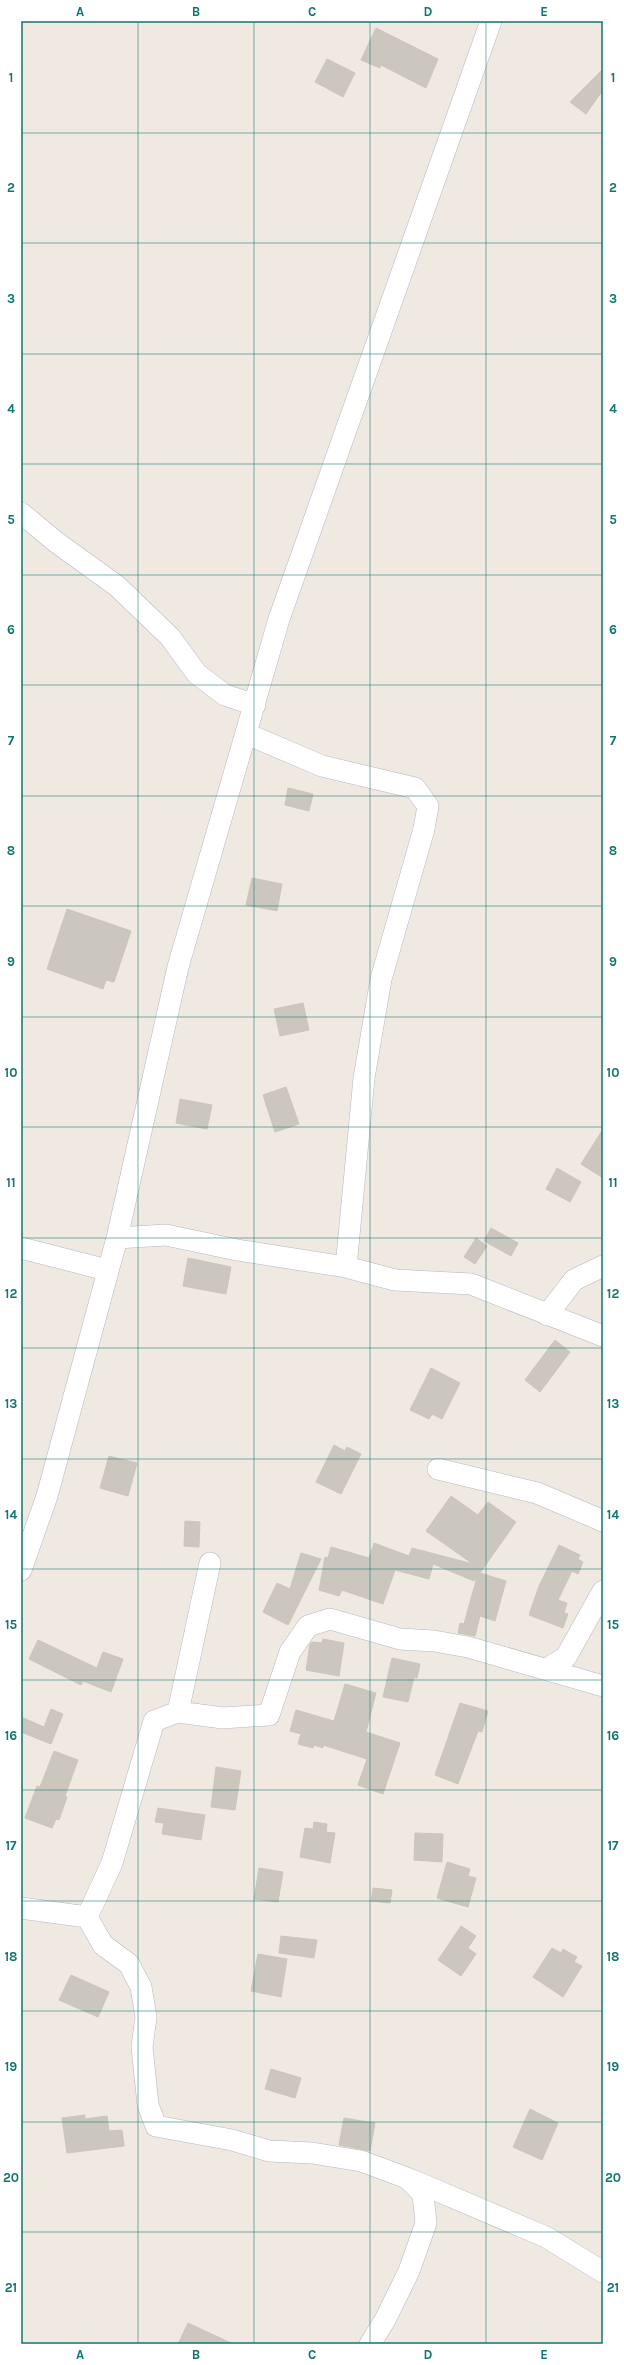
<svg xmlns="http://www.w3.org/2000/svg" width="624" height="2365" viewBox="0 0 624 2365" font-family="Karla,sans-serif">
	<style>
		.building { fill: #cbc7bf; stroke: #cbc5ba }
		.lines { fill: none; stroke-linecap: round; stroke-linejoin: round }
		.minor-casing { stroke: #b4b7c1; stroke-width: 22 }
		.minor { stroke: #fff; stroke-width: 21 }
		.grid { fill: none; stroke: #0f766e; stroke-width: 1; stroke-opacity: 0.55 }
		.neatline { fill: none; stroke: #0f766e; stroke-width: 1.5 }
		.grid-label { font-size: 13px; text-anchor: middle; font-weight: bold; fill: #0f766e }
	</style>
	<rect width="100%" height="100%" fill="#efe9e1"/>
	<path class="building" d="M376,28l62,31 -12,29 -45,-23 -1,3 -19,-8z
		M327,59l28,14 -12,24 -28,-15z
		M603,69v21l-17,24 -16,-12z
		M288,788l25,6 -4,17 -24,-6z
		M252,878l30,6 -5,27 -31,-6z
		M67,909l64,22 -17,51 -8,-2 -3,9 -56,-20z
		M303,1003l6,27 -29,6 -6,-27z
		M286,1087l13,37 -24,8 -12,-37z
		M180,1099l32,6 -5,24 -31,-6z
		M603,1129v49l-22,-14z
		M557,1168l24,14 -11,20 -24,-13z
		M491,1228l27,15 -7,13 -27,-15z
		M476,1238l11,8 -12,18 -11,-7z
		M188,1258l43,9 -5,27 -43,-8z
		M555,1340l15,12 -30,40 -15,-12z
		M431,1368l29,15 -18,36 -10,-5 -3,5 -19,-9z
		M334,1445l11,6 2,-4 14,7 -20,40 -25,-12z
		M109,1456l28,7 -9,33 -28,-8z
		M451,1496l27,19 10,-13 28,20 -36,51 26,8 -11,40 -15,-5 -5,20 -17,-3 2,-10 4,1 13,-47 -3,4 -41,-17 -4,15 -34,-9 -12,34 -41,-14 -3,6 -20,-6 6,-33 3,1 3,-11 38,11 5,-15 35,13 3,-8 61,16 -47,-33z
		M185,1521l15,1 -1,25 -15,-1z
		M559,1545l21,10 -2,4 5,3 -5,12 -6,-3 -14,29 9,3 -3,10 4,1 -5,14 -34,-13 10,-29z
		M301,1553l20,6 -33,66 -25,-13 14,-29 13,6z
		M323,1639l21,4 -5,33 -33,-6 4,-26 2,-2 10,1z
		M38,1640l59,28 6,-16 20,7 -12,33 -28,-11 -2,4 -52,-26z
		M392,1658l28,6 -3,14 -3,-1 -6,25 -25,-5z
		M345,1684l31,9 -10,39 34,11 -17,51 -25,-9 9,-26 -44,-14v3l-9,-3 -1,3 -15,-4 3,-10 -11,-3 6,-21 38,11z
		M460,1703l28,8 -6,21 -4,-1 -20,53 -23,-9z
		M51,1709l12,5 -12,30 -30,-12v-15l23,10z
		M54,1751l24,9 -13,36 2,1 -8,23 -3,-1 -4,9 -27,-10 12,-32 3,1z
		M216,1767l25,4 -6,39 -24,-3z
		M158,1808l47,7 -4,25 -39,-6 2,-11 -9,-1z
		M314,1822l13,2 -1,8 9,1 -5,30 -30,-6 5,-29 8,1z
		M415,1833l28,1 -1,28 -28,-2z
		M447,1862l23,7 -2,7 8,2 -8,29 -31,-9z
		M259,1868l24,4 -5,30 -24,-3z
		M373,1888l19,2 -2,13 -19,-2z
		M461,1926l15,10 -8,12 8,6 -15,22 -23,-16z
		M281,1936l36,4 -3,18 -35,-5z
		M552,1948l9,5 2,-4 14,8 -3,5 8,4 -19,31 -30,-20z
		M258,1954l29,5 -6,38 -30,-6z
		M71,1975l38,17 -11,25 -39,-17z
		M271,2069l30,9 -6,20 -30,-9z
		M530,2109l28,14 -16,37 -29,-13z
		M85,2115v4l22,-3 2,15 13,-1 2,16 -57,7 -5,-35z
		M344,2118l31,5 -5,28 -31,-6z
		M188,2323l45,21h-55z"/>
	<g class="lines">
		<g class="minor-casing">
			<path id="minor" d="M21,513l35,29 61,44 53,51 27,37 28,21 30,10
				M247,734l75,32 93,22 13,18 -4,23 -43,150 -17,99 -18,189
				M117,1238l49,-3 71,15 109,17 49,13 76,4 132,52
				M21,1248l86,22
				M547,1315l27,-35 29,-14
				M438,1469l99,24 66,28
				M21,1570l26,-74 70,-258 61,-271 101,-348 212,-598
				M547,1669l19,-12 37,-66
				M178,1712l32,-149
				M21,1908l66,9 25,-54 42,-142 24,-9 45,6 46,-3 21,-63 18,-26 22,-7 70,20 34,2 34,6 135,39
				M87,1917l16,28 26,19 12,23 5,30 -4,30 6,58 8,21 76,14 37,11 43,2 49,8 46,17 16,16 3,29 -17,48 -24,49 -15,24
				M412,2180l134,57 57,35"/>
		</g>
		<use href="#minor" class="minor"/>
	</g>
	<path class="grid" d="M138,21v2323M254,21v2323M370,21v2323M486,21v2323M21,133h582M21,243h582M21,354h582M21,464h582M21,575h582M21,685h582M21,796h582M21,906h582M21,1017h582M21,1127h582M21,1238h582M21,1348h582M21,1459h582M21,1569h582M21,1680h582M21,1790h582M21,1901h582M21,2011h582M21,2122h582M21,2232h582"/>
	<rect width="624" height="2365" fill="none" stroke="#ffffff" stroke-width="44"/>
	<rect x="22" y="22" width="580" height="2321" class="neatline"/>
	<g class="grid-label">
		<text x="80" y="16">A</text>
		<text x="196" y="16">B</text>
		<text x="312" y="16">C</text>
		<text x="428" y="16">D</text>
		<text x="544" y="16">E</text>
		<text x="11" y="82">1</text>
		<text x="613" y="82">1</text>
		<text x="11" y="192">2</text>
		<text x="613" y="192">2</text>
		<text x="11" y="303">3</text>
		<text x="613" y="303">3</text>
		<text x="11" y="413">4</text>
		<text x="613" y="413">4</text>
		<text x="11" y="524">5</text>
		<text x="613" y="524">5</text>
		<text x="11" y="634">6</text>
		<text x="613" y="634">6</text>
		<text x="11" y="745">7</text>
		<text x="613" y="745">7</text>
		<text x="11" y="855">8</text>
		<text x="613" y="855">8</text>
		<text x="11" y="966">9</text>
		<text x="613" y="966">9</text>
		<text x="11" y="1077">10</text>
		<text x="613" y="1077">10</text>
		<text x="11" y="1187">11</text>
		<text x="613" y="1187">11</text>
		<text x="11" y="1298">12</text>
		<text x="613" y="1298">12</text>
		<text x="11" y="1408">13</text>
		<text x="613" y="1408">13</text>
		<text x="11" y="1519">14</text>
		<text x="613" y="1519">14</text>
		<text x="11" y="1629">15</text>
		<text x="613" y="1629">15</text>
		<text x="11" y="1740">16</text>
		<text x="613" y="1740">16</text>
		<text x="11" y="1850">17</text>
		<text x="613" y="1850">17</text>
		<text x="11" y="1961">18</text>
		<text x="613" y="1961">18</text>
		<text x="11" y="2071">19</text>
		<text x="613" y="2071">19</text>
		<text x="11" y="2182">20</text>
		<text x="613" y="2182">20</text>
		<text x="11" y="2292">21</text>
		<text x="613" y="2292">21</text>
		<text x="80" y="2359">A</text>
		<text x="196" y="2359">B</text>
		<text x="312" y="2359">C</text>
		<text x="428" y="2359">D</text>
		<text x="544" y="2359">E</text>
	</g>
</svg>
